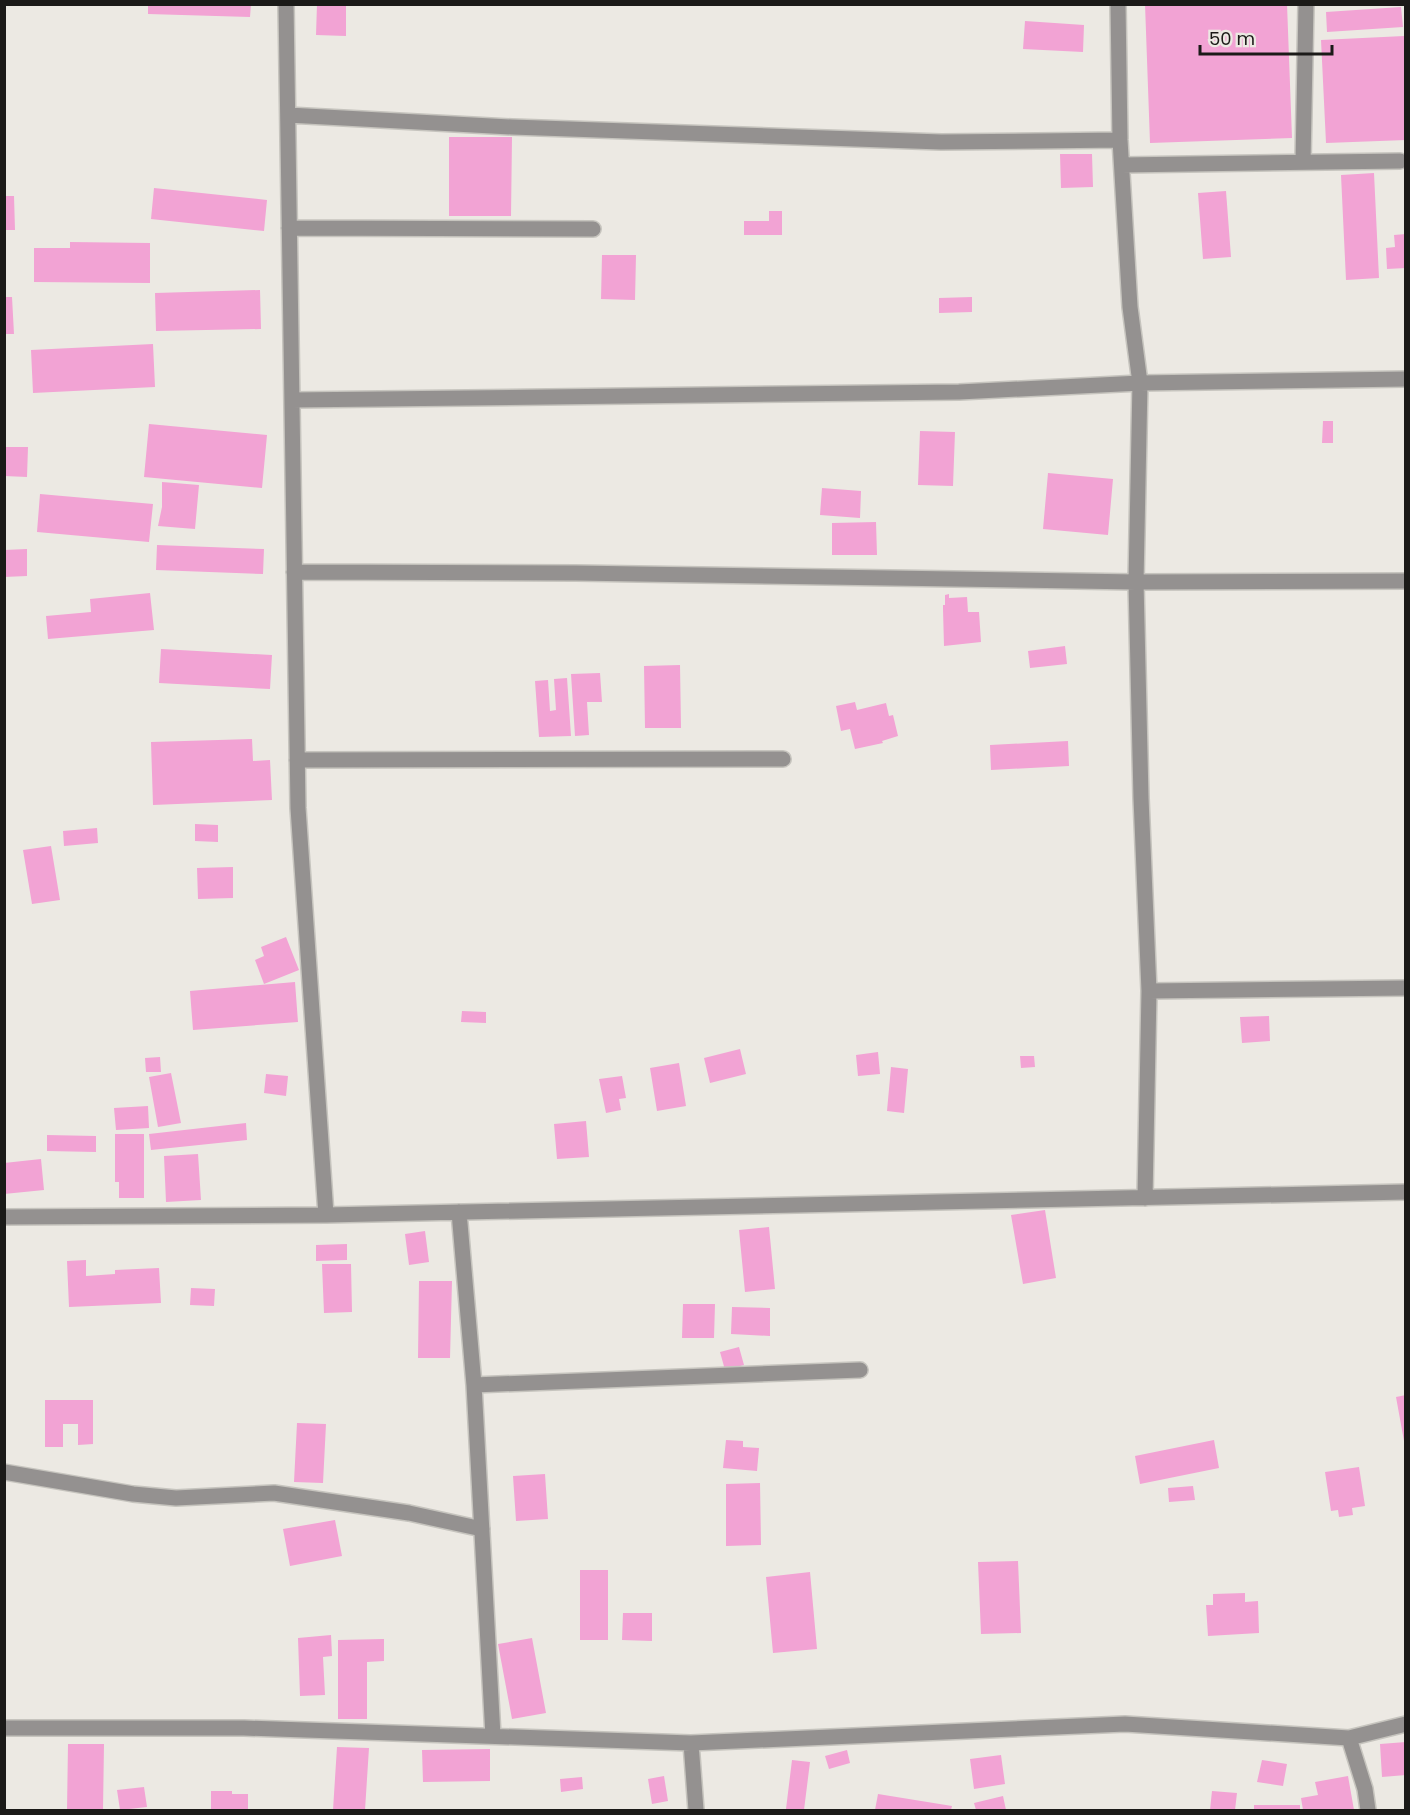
<svg xmlns="http://www.w3.org/2000/svg" width="1410" height="1815" viewBox="0 0 1410 1815" font-family="Poppins,sans-serif">
	<style>
		.building { fill: #f2a3d4 }
		.lines { fill: none; stroke-linecap: round; stroke-linejoin: round }
		.minor-casing { stroke: #c6c4be; stroke-width: 18 }
		.minor { stroke: #949190; stroke-width: 15 }
	</style>
	<rect width="100%" height="100%" fill="#ece9e3"/>
	<path class="building" d="M148,4h103l-1,13 -102,-3z
		M317,4h29v32l-30,-1z
		M1145,4h142l5,134 -142,5z
		M1401,7l2,20 -76,5 -1,-20z
		M1025,21l59,4 -1,27 -60,-3z
		M1404,36l2,104 -80,3 -5,-103z
		M449,137h63l-1,79h-62z
		M1060,154h32l1,33 -32,1z
		M1374,173l5,105 -33,2 -5,-105z
		M154,188l113,12 -3,31 -113,-12z
		M1226,191l5,66 -28,2 -5,-66z
		M4,196h10l1,34h-11z
		M769,211h13v24h-38v-14h25z
		M1406,234v34l-19,1 -1,-21 9,-1 -1,-12z
		M70,242l80,1v40l-116,-1v-34h36z
		M602,255h34l-1,45 -34,-1z
		M260,290l1,39 -105,2 -1,-38z
		M4,297h8l2,37h-10z
		M972,297v15l-33,1v-15z
		M153,344l2,43 -122,6 -2,-43z
		M1323,421h10v22h-11z
		M149,424l118,11 -5,53 -118,-11z
		M920,431l35,1 -2,54 -35,-1z
		M4,447h24l-1,30 -23,-1z
		M1048,473l65,6 -5,56 -65,-6z
		M162,482l37,3 -4,44 -37,-3 4,-19z
		M822,488l39,3 -1,27 -40,-3z
		M40,494l113,10 -4,38 -112,-10z
		M876,522l1,33h-45v-32z
		M157,545l107,4 -1,25 -107,-4z
		M27,549v27l-23,1v-27z
		M150,593l4,37 -106,9 -2,-23 45,-4 -1,-13z
		M949,594v4l18,-1 1,15h11l2,30 -37,4 -1,-37v-4h2v-10z
		M1065,646l2,18 -37,4 -2,-17z
		M161,649l111,6 -2,34 -111,-6z
		M680,665l1,63h-36l-1,-62z
		M600,673l2,29h-15l2,33 -14,1 -4,-62z
		M567,678l4,58 -32,1 -4,-56 13,-1 2,31 6,-1 -2,-31z
		M855,702l2,8 29,-7 3,13 4,-1 5,21 -16,5 1,2 -28,6 -5,-20 -9,2 -5,-25z
		M252,739l1,22 17,-1 2,40 -119,5 -2,-63z
		M1068,741l1,25 -78,4 -1,-25z
		M195,824l23,1v17l-23,-1z
		M97,828l1,15 -34,3 -1,-15z
		M51,846l9,54 -28,4 -9,-54z
		M233,867v31l-35,1 -1,-31z
		M286,937l13,33 -35,14 -9,-24 9,-4 -3,-9z
		M295,982l3,40 -105,8 -3,-39z
		M462,1011l24,1v11l-25,-1z
		M1269,1016l1,25 -28,2 -2,-26z
		M740,1049l6,25 -36,9 -6,-25z
		M878,1052l2,22 -22,2 -2,-21z
		M1020,1056h14l1,11 -14,1z
		M160,1057l1,15h-15l-1,-14z
		M679,1063l7,43 -29,5 -7,-43z
		M891,1067l17,2 -4,44 -17,-2z
		M171,1073l10,50 -23,4 -9,-50z
		M266,1074l22,2 -2,20 -22,-3z
		M622,1076l4,22 -7,1 2,11 -15,3 -7,-34z
		M148,1106l1,22 -33,2 -2,-22z
		M586,1121l3,36 -32,2 -3,-35z
		M246,1123l1,17 -96,10 -2,-16z
		M115,1134h29v64h-25v-16h-4z
		M47,1135l49,1v16l-49,-1z
		M198,1154l3,46 -35,2 -2,-46z
		M41,1159l3,31 -40,4v-31z
		M1045,1210l11,68 -33,6 -12,-69z
		M769,1227l6,62 -30,3 -6,-62z
		M425,1231l4,31 -20,3 -4,-31z
		M347,1244v16l-31,1v-16z
		M86,1260v16l29,-2v-4l44,-2 2,35 -92,4 -2,-46z
		M322,1264h29l1,48 -28,1z
		M419,1281h33l-2,77h-32z
		M191,1288l24,1 -1,17 -24,-1z
		M683,1304h32l-1,34h-32z
		M732,1307l38,1v28l-39,-2z
		M739,1347l5,18 -19,5 -5,-18z
		M1406,1395v46h-2l-8,-44z
		M45,1400h48v44l-15,1v-21h-15v23h-18z
		M297,1423l29,1 -3,59 -29,-1z
		M726,1440l17,1v6l16,1 -2,23 -34,-3z
		M1214,1440l5,28 -79,16 -5,-28z
		M1359,1467l6,39 -13,2 1,7 -14,2 -1,-7 -7,1 -6,-39z
		M545,1474l3,45 -32,2 -3,-45z
		M760,1483l1,62 -35,1v-62z
		M1193,1486l2,14 -26,2 -1,-14z
		M335,1520l7,36 -52,10 -7,-37z
		M1018,1561l3,72 -40,1 -3,-72z
		M580,1570h28v70h-28z
		M810,1572l7,77 -44,4 -7,-76z
		M1245,1593v9l13,-1 1,32 -51,3 -2,-31h7v-11z
		M623,1613h29v28l-30,-1z
		M331,1635l1,21 -9,1 2,38 -25,1 -2,-58z
		M532,1638l14,75 -34,6 -14,-75z
		M384,1639v22l-17,1v57h-29v-79z
		M1406,1742v33l-24,2 -2,-33z
		M68,1744h36l-1,66h-36z
		M337,1747l32,1 -4,62h-32z
		M490,1749v32l-67,1 -1,-32z
		M847,1750l3,13 -21,6 -4,-13z
		M1001,1755l4,29 -31,5 -4,-30z
		M792,1760l18,2 -6,48 -18,-1z
		M1262,1760l25,4 -4,22 -26,-4z
		M664,1776l4,25 -16,3 -4,-25z
		M1348,1776l6,34h-51l-2,-12 17,-3 -3,-13z
		M582,1777l1,12 -22,3 -1,-13z
		M144,1787l3,20 -27,3 -3,-20z
		M211,1791h21v3h16v16h-37z
		M1212,1791l25,2 -2,17h-25z
		M878,1794l74,12 -1,4h-76z
		M1003,1796l3,14h-30l-2,-7z
		M1254,1805h46v5h-46z"/>
	<g class="lines">
		<g class="minor-casing">
			<path id="minor" d="M286,4l12,804 28,407
				M1118,4l2,136 10,167 10,76 266,-4
				M288,115l224,12 429,15 179,-2
				M1303,162l3,-158
				M1122,165l278,-4
				M289,228l304,1
				M292,400l667,-8 181,-9 -4,199 5,216 8,193 -4,207
				M294,572l282,1 560,9 270,-1
				M297,760l486,-1
				M1149,991l257,-3
				M459,1212l15,173 19,351
				M4,1217l322,-2 1080,-23
				M474,1385l386,-15
				M4,1472l129,22 43,4 98,-5 135,20 73,16
				M4,1728h240l447,15
				M1349,1738l57,-14
				M696,1810l-5,-67 434,-19 224,14 16,51 3,21"/>
		</g>
		<use href="#minor" class="minor"/>
	</g>
	<rect width="1410" height="1815" fill="none" stroke="#1b1a18" stroke-width="12"/>
	<path d="M1200 45v9h132v-9" fill="none" stroke="#1b1a18" stroke-width="3"/>
	<text x="1209" y="45" font-size="18" fill="#1b1a18" stroke="#ece9e3" stroke-width="4.5" paint-order="stroke">50 m</text>
</svg>
